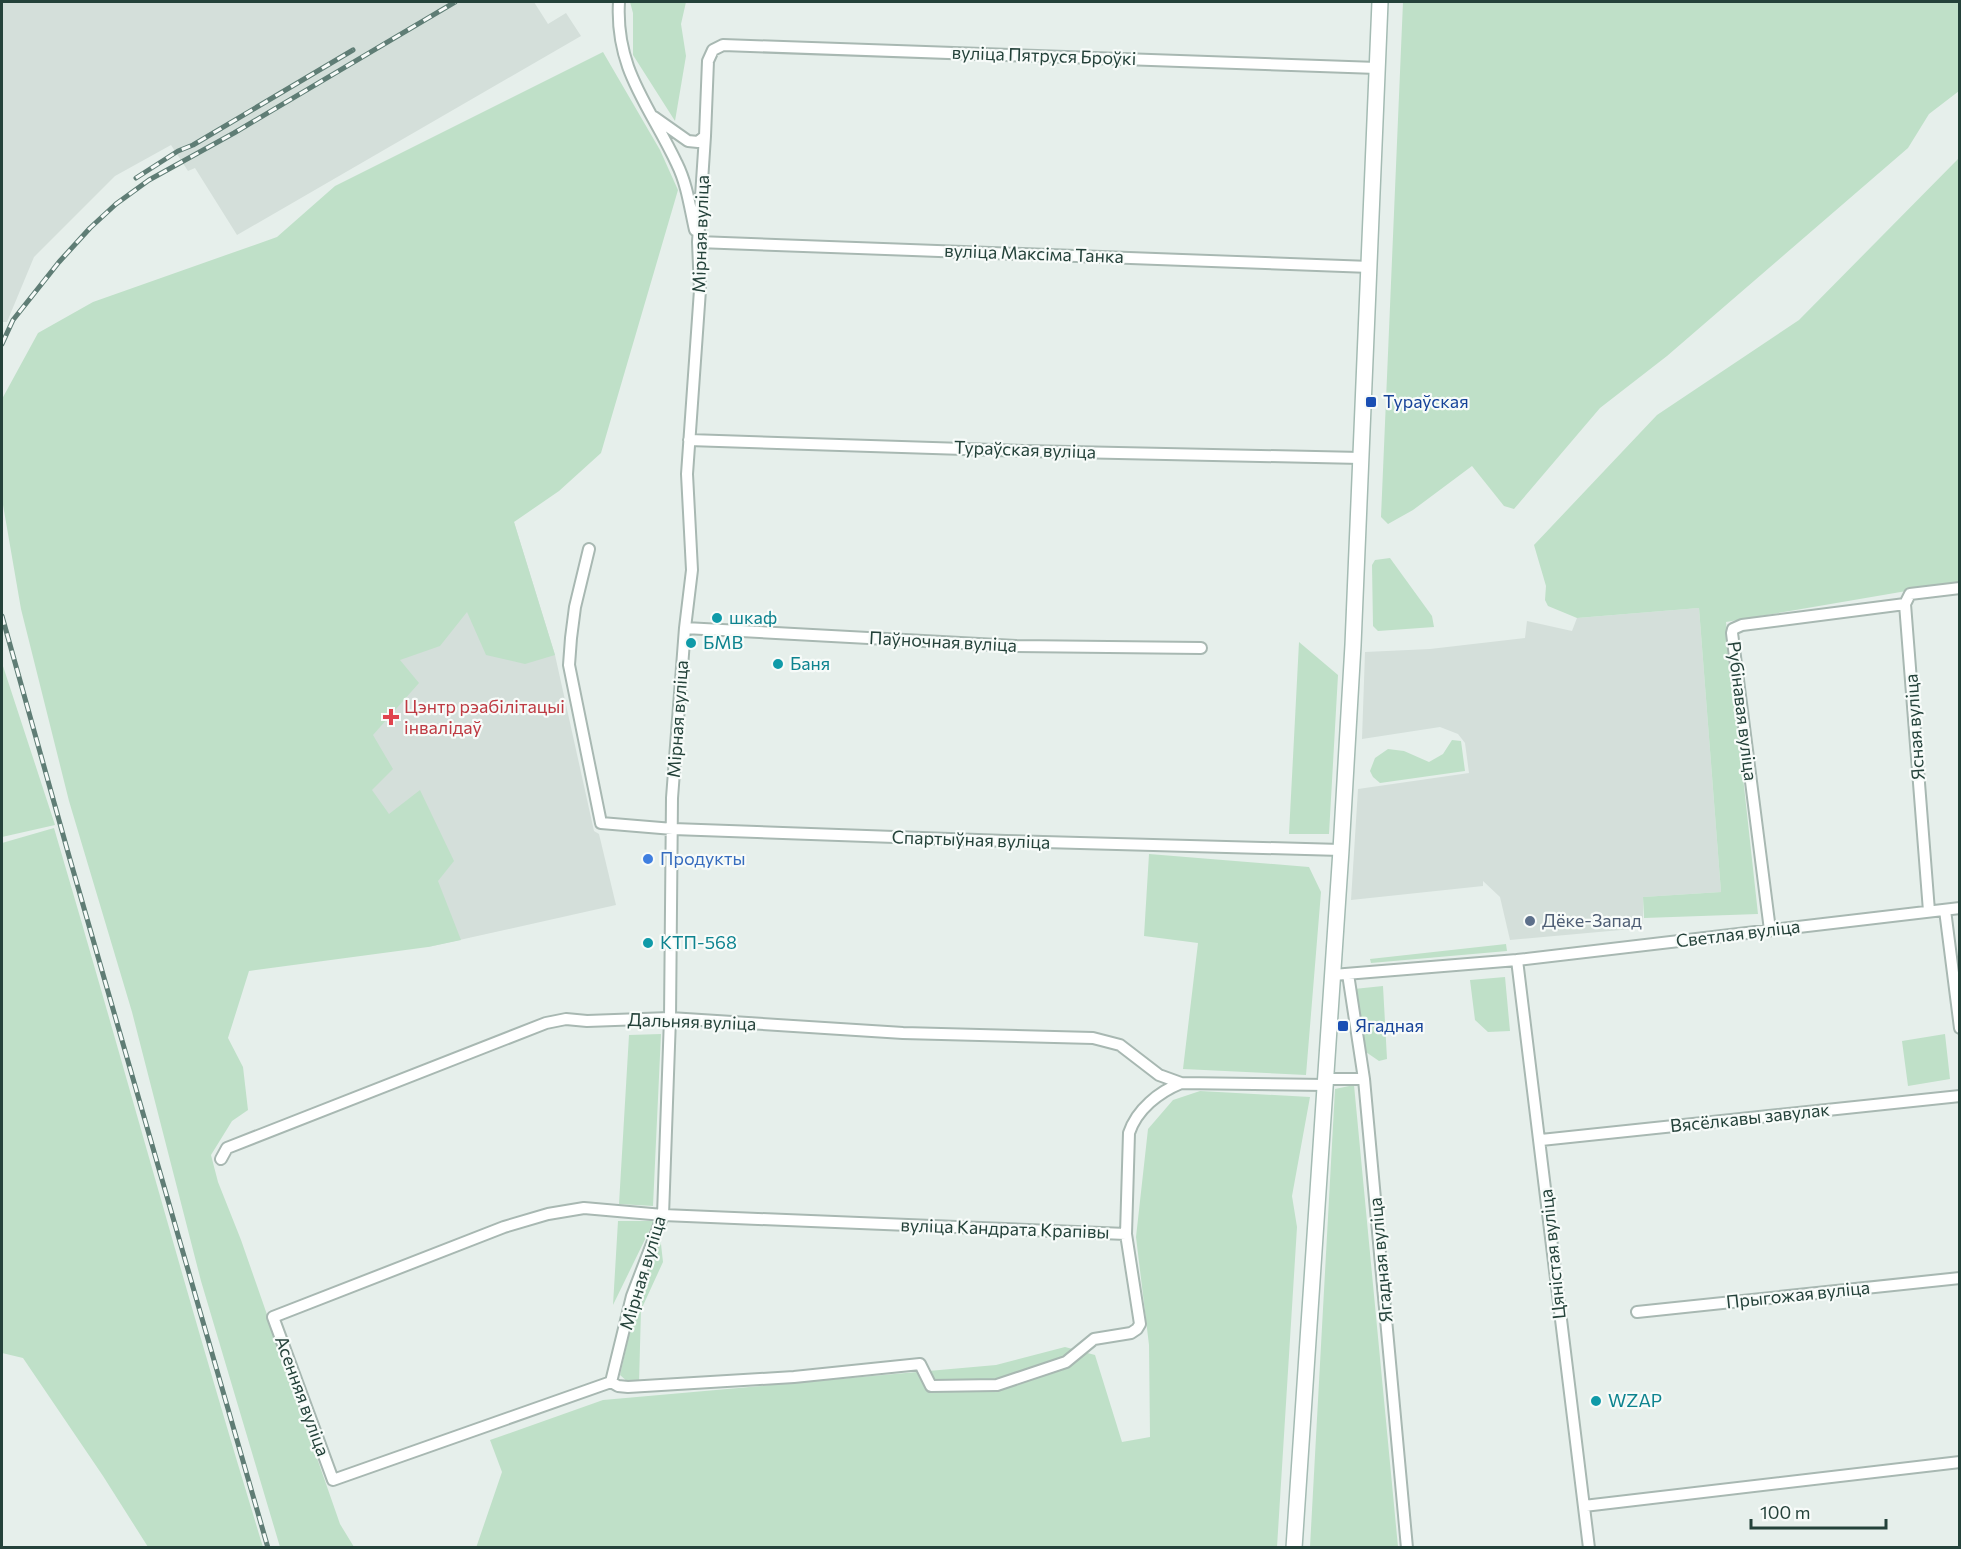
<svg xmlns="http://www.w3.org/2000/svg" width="1961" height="1549" viewBox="0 0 1961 1549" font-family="Commissioner,sans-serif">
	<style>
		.built { fill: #d4dfda }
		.green { fill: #bfe0c8 }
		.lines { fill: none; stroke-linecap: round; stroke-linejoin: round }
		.street-casing { stroke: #a8b8b2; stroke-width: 14 }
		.secondary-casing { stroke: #a4bbb3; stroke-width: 18 }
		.street { stroke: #fff; stroke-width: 10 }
		.secondary { stroke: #fff; stroke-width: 15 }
		.rail-casing { stroke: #5f7d75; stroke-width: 5 }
		.rail { stroke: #f7fbf9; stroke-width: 3; stroke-dasharray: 9; stroke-linecap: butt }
		.transit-dot { fill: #1a4fb4; stroke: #f7fbf9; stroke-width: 2 }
		.culture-dot { fill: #0f9aa8; stroke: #f7fbf9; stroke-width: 2 }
		.health-dot { fill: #e0444e; stroke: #f7fbf9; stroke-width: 2 }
		.shop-dot { fill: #3f7fe0; stroke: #f7fbf9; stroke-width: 2 }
		.service-dot { fill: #5c6f8a; stroke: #f7fbf9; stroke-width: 2 }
		.labels { text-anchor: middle; stroke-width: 4.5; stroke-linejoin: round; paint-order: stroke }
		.street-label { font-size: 18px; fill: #24423a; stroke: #f7fbf9 }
		.transit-label { font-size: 18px; fill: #164399; stroke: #f7fbf9; text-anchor: start }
		.culture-label { font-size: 18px; fill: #0d838f; stroke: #f7fbf9; text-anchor: start }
		.health-label { font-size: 18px; fill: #be3a42; stroke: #f7fbf9; text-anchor: start }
		.shop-label { font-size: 18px; fill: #366cbe; stroke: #f7fbf9; text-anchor: start }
		.service-label { font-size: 18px; fill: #4e5e75; stroke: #f7fbf9; text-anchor: start }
	</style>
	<rect width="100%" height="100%" fill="#e6efeb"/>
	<path class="built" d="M2,2h532l14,22 18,-11 15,23 -344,199 -42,-67 -7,3 -17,-26 -56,31 -81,81 -27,65h-5z
		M514,522l41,133 39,176 5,3 17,71 -188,42 -309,-168z
		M1699,608l22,284 -78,5v31l-133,12 -10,-43 -17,-16v5l-132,14 7,-111 111,-16 -4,-30 -7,-9 -18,-7 -78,12 3,-87 65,-3 95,-11 2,-17 45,10 5,-13z"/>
	<path class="green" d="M630,2h56l-5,22 5,32 -11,65 -42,-66v-42z
		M1403,2h556v89l-30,23 -21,34 -241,208 -67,52 -86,101 -10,-3 -32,-40 -59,44 -25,14 -7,-7z
		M603,52l57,98 18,40 -77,263 -42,38 -45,31 41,133 -30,9 -39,-9 -19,-43 -27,34 -40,14 19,23 -46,52 20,34 -21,21 17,24 31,-24 34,71 -16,20 23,59 -33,7 -179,24 -21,67 15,29 5,43 -16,11 -21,34 7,27 23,58 99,284 14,23h-74l-79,-266 -69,-269 -63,-211 -48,-192 -19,-110v-100l36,-66 55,-31 184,-65 58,-51z
		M1959,158v424l-233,40 32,292 -114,4 -1,-21 78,-5 -22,-284 -122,10 -29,-12 -3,-6 1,-14 -12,-41 123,-130 142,-95z
		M1390,558l42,58 2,11 -56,4 -5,-5 -1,-61 3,-5z
		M1299,642l39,33 -9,159h-40z
		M2,663l53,162 -53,12z
		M1452,740l9,1 4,30 -85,12 -7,-6 -3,-6 5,-13 13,-9 16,2 25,11 14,-8z
		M54,828c71,240 136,481 209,719h-115l-45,-71 -80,-118 -21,-5v-510z
		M1149,854l160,13 12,25 -15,183 -123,-6 15,-126 -54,-7z
		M1506,944l1,7 -136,12 -1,-4z
		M1505,977l5,54 -22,1 -13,-12 -5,-40z
		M1383,986l4,73 -8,2 -16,-11 -9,-61z
		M661,1034l-8,172 -34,-2 10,-169z
		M1945,1034l5,45 -42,7 -6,-45z
		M1354,1085l44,462h-88l25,-458z
		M1200,1091l110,6 -18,99 5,31 -20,320 -801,1 26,-76 -12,-32 113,-40 393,-35 69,-18 30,8 27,87 28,-5 -1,-92 -13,-108 12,-108 25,-29z
		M618,1221h36l-41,84z
		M660,1235l3,27 -22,48 -2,73h-10l-9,-8 19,-84z"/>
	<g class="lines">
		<g class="street-casing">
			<path id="street" d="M619,2c-4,68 31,104 58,162 10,20 13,44 18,66
				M654,117l34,24 10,1 7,-6
				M698,242l672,25
				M689,440l335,11 337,7
				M589,549l-14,58 -4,31 -2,27 32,158 72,6 333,12 335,9
				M685,628l331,18 185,2
				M1945,910l15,118
				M1929,911l-24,-307 5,-10 50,-6
				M1770,930l-38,-297 1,-4 9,-4 163,-21
				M1517,960l72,588
				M1348,974l16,105 43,469
				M1333,975l184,-15 443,-52
				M1326,1079h38
				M1541,1140l419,-44
				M221,1159l6,-11 319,-125 20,-4 21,2 83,-3 233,15 190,5 27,7 39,30 22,8
				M1637,1312l323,-34
				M611,1382l21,-86 31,-81 7,-197 2,-220 13,-170 7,-58 -5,-96 13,-184 -2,-48 7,-106 3,-75 5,-11 10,-5 654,23
				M611,1382l-278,98 -60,-163 231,-90 44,-13 36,-6 79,7 463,19
				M611,1382l7,4 10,1 166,-10 126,-13 11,22 66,-1 69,-23 28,-23 37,-6 6,-4 3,-5 -14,-90 3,-101c8,-24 30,-41 52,-50l145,2
				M1584,1506l376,-44"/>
		</g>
		<g class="secondary-casing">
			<path id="secondary" d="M1294,1548l47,-698 12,-205 27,-643"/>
		</g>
		<use href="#street" class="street"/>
		<use href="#secondary" class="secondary"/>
		<g class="rail-casing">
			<path id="rail" d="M136,178l42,-27 15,-6 160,-95
				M2,344l11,-24 46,-58 31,-34 26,-24 33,-24 85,-47 221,-131
				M2,616l67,240 199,692"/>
		</g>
		<use href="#rail" class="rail"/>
	</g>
	<g class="transit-dot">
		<rect x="1365" y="396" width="12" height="12" rx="3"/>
		<rect x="1337" y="1020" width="12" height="12" rx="3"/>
	</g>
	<g class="culture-dot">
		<circle cx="717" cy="618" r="6"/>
		<circle cx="691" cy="643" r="6"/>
		<circle cx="778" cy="664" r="6"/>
		<circle cx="648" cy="943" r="6"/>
		<circle cx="1596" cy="1401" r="6"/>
	</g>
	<path class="health-dot" d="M388 708h6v6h6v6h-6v6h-6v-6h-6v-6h6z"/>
	<circle class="shop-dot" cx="648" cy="859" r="6"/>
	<circle class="service-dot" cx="1530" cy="921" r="6"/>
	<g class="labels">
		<g class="street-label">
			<text transform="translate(1044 56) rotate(2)" y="6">вуліца Пятруся Броўкі</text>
			<text transform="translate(701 234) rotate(-88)" y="6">Мірная вуліца</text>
			<text transform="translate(1034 254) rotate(2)" y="6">вуліца Максіма Танка</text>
			<text transform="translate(1025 450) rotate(2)" y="6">Тураўская вуліца</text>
			<text transform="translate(943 642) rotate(3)" y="6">Паўночная вуліца</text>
			<text transform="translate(1742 711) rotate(83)" y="6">Рубінавая вуліца</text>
			<text transform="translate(678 719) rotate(-86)" y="6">Мірная вуліца</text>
			<text transform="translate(1915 727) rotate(-94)" y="6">Ясная вуліца</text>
			<text transform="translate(971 840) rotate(2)" y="6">Спартыўная вуліца</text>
			<text transform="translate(1738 934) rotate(-7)" y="6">Светлая вуліца</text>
			<text transform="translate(692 1022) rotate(2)" y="6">Дальняя вуліца</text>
			<text transform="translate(1750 1118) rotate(-6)" y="6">Вясёлкавы завулак</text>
			<text transform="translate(1005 1229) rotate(2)" y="6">вуліца Кандрата Крапівы</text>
			<text transform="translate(1553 1254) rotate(-96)" y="6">Цяністая вуліца</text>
			<text transform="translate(1381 1260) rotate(-95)" y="6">Ягадная вуліца</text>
			<text transform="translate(643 1273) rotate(-73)" y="6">Мірная вуліца</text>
			<text transform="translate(1798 1295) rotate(-6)" y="6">Прыгожая вуліца</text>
			<text transform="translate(302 1396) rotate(70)" y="6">Асенняя вуліца</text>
		</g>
		<g class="transit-label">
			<text x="1383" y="408">Тураўская</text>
			<text x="1355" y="1032">Ягадная</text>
		</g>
		<g class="culture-label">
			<text x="729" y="624">шкаф</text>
			<text x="703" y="649">БМВ</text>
			<text x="790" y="670">Баня</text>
			<text x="660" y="949">КТП-568</text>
			<text x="1608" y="1407">WZAP</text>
		</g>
		<g class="health-label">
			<text x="404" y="713">Цэнтр рэабілітацыі<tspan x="404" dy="21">інвалідаў</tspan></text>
		</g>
		<g class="shop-label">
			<text x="660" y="865">Продукты</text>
		</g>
		<g class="service-label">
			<text x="1542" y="927">Дёке-Запад</text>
		</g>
	</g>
	<rect width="1961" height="1549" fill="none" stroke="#24423a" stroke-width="6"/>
	<path d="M1751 1519v9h135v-9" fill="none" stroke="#24423a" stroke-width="3"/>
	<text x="1760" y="1519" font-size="18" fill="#24423a" stroke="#f7fbf9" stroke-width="4.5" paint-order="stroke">100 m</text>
</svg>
